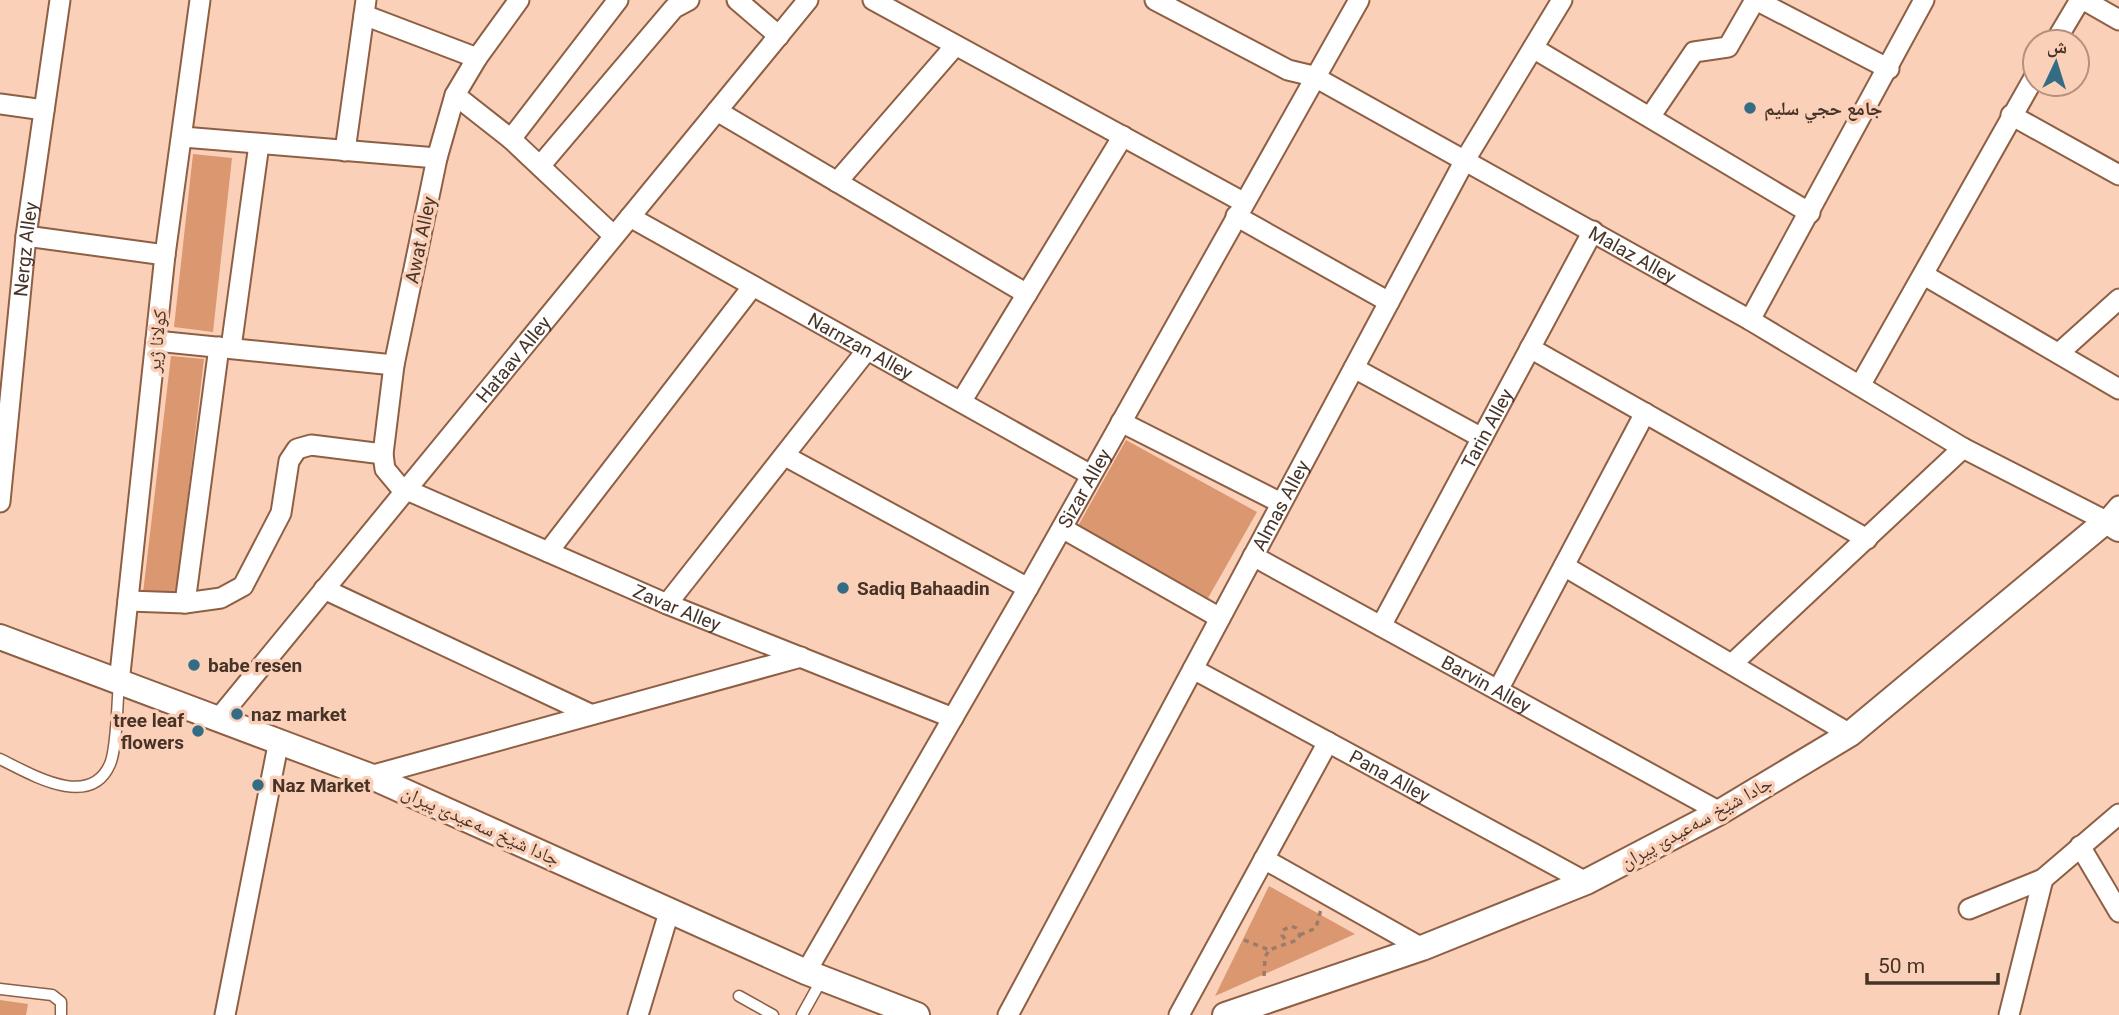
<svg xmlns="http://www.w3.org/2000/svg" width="2119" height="1015" viewBox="0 0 2119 1015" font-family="Roboto,'Noto Naskh Arabic',sans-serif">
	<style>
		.green { fill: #db976f }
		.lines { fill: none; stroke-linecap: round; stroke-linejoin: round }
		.service-casing { stroke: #8d5f44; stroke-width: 13 }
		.minor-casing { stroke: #8d5f44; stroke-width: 23 }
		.tertiary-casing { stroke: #8d5f44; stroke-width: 28 }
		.path { stroke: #9b7c6b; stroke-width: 3.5; stroke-dasharray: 5 5; stroke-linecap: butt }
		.service { stroke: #fff; stroke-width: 10 }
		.minor { stroke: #fff; stroke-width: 19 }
		.tertiary { stroke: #fff; stroke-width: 24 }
		.poi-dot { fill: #346c86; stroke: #fbd0b8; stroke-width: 2.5 }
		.labels { text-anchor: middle; stroke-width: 7; stroke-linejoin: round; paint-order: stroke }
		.poi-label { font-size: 19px; font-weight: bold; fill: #473327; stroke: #fbd0b8; text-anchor: start }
		.street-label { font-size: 19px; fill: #473327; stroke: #fbd0b8 }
	</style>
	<rect width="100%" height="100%" fill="#fbd0b8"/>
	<path class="green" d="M193,154l39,4 -19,174 -39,-5z
		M171,356l33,3 -28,238 -33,-4z
		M1126,440l131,72 -49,86 -130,-72z
		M1269,886l86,48 -140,62z
		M0,1000l28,4 -2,11h-26z"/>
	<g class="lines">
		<g class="service-casing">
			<path id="service" d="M0,759c29,14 90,52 110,5 7,-16 7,-61 9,-81
				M0,989l52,6 9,7v13
				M739,996l34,19
				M802,1015l20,-36"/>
		</g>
		<g class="minor-casing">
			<g id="minor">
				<path id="s1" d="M519,0l-42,58 -22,37 -18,63 -43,207 -11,89 2,15 15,18 267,117 286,114"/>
				<path d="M737,0l42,36"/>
				<path d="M873,0l370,202"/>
				<path id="s2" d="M1155,0l133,70 25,6 437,244 213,128 143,73 13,-15"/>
				<path d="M1756,0l133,69"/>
				<path d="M2084,0l35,20"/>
				<path d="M364,15l113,43"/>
				<path d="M2055,42l25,-42"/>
				<path d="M1533,48l277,165"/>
				<path d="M455,95l56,44 103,97"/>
				<path d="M0,104l44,6"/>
				<path d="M717,111l310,183"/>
				<path d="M2011,115l108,60"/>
				<path d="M1650,117l44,-65 34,-5 27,-47"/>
				<path d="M183,137l254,21"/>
				<path d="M511,139l107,-139"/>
				<path d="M345,151l21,-151"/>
				<path d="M540,166l134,-158 15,-8"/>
				<path d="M837,182l118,-136"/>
				<path d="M1236,216l153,86"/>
				<path id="s3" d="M630,217l461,258"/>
				<path d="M26,236l139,19"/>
				<path d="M1924,275l195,114"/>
				<path d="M1750,320l174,-320"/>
				<path d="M156,341l238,24"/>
				<path d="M231,348l28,-204"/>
				<path d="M1530,348l337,191"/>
				<path d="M2059,353l60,-54"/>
				<path d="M1354,368l128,70"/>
				<path d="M1861,384l174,-308"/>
				<path d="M961,402l162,-266"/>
				<path d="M1121,422l160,81"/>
				<path d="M785,456l243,132"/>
				<path id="s4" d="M0,502l26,-266 34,-236"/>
				<path d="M1062,528l158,90"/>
				<path d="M548,552l205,-266"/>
				<path id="s5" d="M1253,556l467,256"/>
				<path d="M1564,566l286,168"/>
				<path d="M324,589l266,125"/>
				<path d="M128,601l57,2 36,-5 22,-12 38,-73 8,-52 8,-12 14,-4 72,9"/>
				<path d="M185,603l34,-256"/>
				<path d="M667,604l200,-254"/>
				<path id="s6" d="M1381,626l212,-395"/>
				<path d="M1733,663l230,-215"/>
				<path id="s7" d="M1193,669l393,213"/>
				<path d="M119,683l46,-428 35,-255"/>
				<path d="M1498,690l147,-277"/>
				<path id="s8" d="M219,718l589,-718"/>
				<path d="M370,776l431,-119"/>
				<path d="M2080,846l39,66"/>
				<path d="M1264,859l158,89"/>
				<path d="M1969,909l74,-30 76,-65"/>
				<path id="s9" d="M806,972l222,-384 331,-588"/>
				<path d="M225,1015l54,-275"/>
				<path d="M638,1015l32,-106"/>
				<path id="s10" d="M1008,1015l457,-855 97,-160"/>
				<path d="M1179,1015l149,-273"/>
				<path d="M2009,1015l34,-136"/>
			</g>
		</g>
		<g class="tertiary-casing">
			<path id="tertiary" d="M0,637l370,139 436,196 111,43
				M1225,1015l197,-67 164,-66 134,-70 130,-78 256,-213 13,8"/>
		</g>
		<path class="path" d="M1300,935l16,-7 5,-19
			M1244,940l25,10
			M1264,976l1,-19 4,-7 28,-10 3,-5 -4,-7 -5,-2 -8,4 -1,5 5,7"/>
		<use href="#service" class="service"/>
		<use href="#minor" class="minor"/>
		<use href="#tertiary" class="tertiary"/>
	</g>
	<g class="poi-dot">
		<circle cx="1750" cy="108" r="7"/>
		<circle cx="843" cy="588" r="7"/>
		<circle cx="194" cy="665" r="7"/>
		<circle cx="237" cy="714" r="7"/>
		<circle cx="198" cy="731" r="7"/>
		<circle cx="258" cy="785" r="7"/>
	</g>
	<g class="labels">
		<g class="poi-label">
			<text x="1764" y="115">جامع حجي سليم</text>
			<text x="857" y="595">Sadiq Bahaadin</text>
			<text x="208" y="672">babe resen</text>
			<text x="251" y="721">naz market</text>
			<text x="184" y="727" text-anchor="end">tree leaf<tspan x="184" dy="22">flowers</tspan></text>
			<text x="272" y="792">Naz Market</text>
		</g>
		<g class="street-label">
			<text transform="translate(420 240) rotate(-78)" y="7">Awat Alley</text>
			<text dy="7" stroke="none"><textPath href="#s4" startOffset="254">Nergz Alley</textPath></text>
			<text dy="7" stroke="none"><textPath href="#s2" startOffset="542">Malaz Alley</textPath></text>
			<text transform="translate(156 341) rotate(-84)" y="7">کولانا ژیر</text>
			<text dy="7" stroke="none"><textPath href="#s3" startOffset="264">Narnzan Alley</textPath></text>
			<text dy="7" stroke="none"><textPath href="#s8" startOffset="464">Hataav Alley</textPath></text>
			<text dy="7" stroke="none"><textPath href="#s6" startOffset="224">Tarin Alley</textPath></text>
			<text dy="7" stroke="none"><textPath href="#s9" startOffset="558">Sizar Alley</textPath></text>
			<text dy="7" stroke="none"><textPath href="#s10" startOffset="578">Almas Alley</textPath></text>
			<text dy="7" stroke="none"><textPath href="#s1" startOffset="822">Zavar Alley</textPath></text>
			<text dy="7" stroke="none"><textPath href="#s5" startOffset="266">Barvin Alley</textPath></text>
			<text dy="7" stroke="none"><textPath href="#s7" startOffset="224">Pana Alley</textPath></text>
			<text transform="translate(1696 822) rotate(-29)" y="7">جادا شێخ سەعیدێ پیران</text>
			<text transform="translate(481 825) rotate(24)" y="7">جادا شێخ سەعیدێ پیران</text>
		</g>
	</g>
	<g transform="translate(2056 63) rotate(4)"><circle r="33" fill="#fbd0b8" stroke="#b3917e" stroke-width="2"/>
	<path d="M0-5L12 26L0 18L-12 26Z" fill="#346c86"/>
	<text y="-10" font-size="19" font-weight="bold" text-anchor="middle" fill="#473327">ش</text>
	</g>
	<path d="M1867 973v10h131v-10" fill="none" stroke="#473327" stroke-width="3.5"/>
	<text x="1878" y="973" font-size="21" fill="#473327" stroke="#fbd0b8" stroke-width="5" paint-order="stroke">50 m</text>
</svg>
